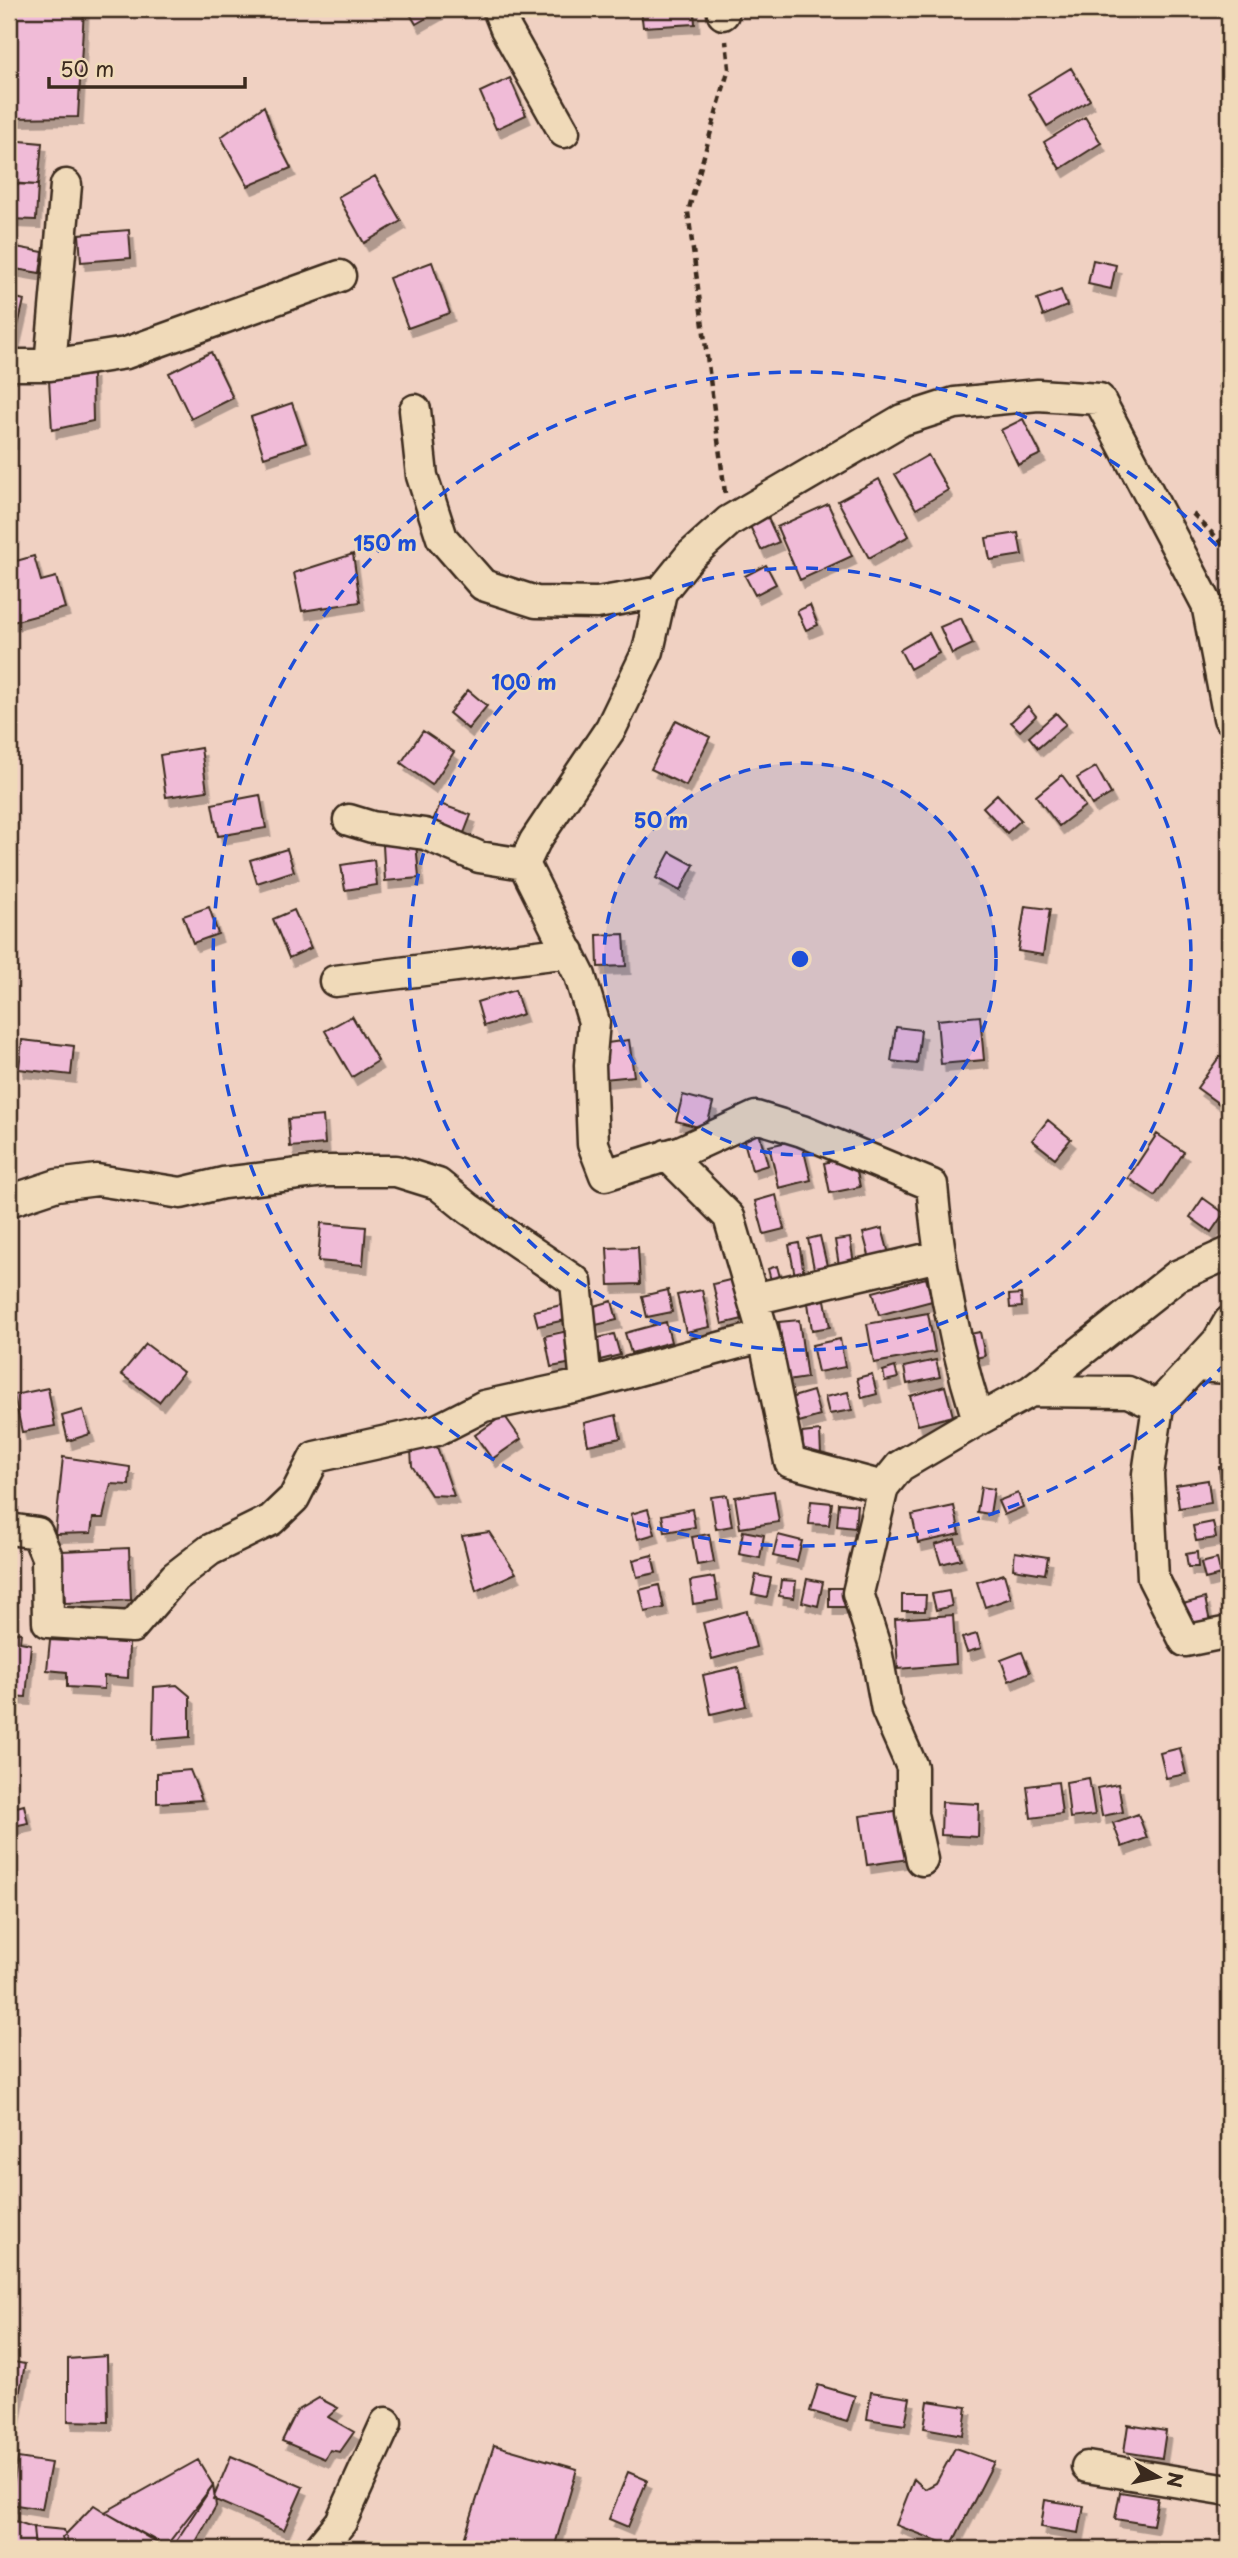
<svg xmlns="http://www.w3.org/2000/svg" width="1238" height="2558" viewBox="0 0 1238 2558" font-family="'Playpen Sans',sans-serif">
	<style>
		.building { fill: #f0bbd7; stroke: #3b2a1e; stroke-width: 2; filter: url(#shadow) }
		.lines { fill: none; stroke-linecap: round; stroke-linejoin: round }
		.minor-casing { stroke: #3b2a1e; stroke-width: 35 }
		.path { stroke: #3b2a1e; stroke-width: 4.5; stroke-dasharray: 7 5; stroke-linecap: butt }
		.minor { stroke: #f0dab9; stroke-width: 30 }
		.ring { fill: none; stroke: #1d4ed8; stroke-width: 3.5; stroke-dasharray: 12 9 }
		.centre { fill: #1d4ed8; stroke: #f0dab9; stroke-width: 3.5 }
		.ring-label { font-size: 21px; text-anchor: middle; font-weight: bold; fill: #1d4ed8; stroke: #f0dab9; stroke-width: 5; stroke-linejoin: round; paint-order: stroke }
	</style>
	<defs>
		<filter id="shadow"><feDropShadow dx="4.5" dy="8" stdDeviation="0" flood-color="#0004"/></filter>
	</defs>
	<rect width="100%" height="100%" fill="#f0d1c2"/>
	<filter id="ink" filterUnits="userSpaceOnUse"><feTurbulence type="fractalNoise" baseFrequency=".0143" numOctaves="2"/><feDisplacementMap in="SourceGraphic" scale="14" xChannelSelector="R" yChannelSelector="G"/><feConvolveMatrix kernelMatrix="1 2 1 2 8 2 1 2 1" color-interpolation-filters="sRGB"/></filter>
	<g filter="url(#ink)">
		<path class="building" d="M9,9h75l-6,108 -69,1z
			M407,9h35l-26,15z
			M641,9h53l1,15 -52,3z
			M1071,68l19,32 -43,26 -19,-32z
			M510,78l16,37 -30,14 -16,-37z
			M264,106l12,33 15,29 -43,18 -27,-49z
			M1085,117l16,26 -41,26 -16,-27z
			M9,140l33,3 -4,42 -29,-2z
			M375,176l26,45 -37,22 -26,-46z
			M9,184l29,1 -2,35 -27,-1z
			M129,230l2,28 -50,4 -2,-28z
			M11,246l32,6 -3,21 -31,-5z
			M1093,260l23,5 -5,24 -23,-5z
			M432,262l18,51 -42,15 -19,-50z
			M1061,290l6,16 -24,10 -6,-17z
			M9,296l15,4 -9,39 -6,-2z
			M211,352l22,46 -42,21 -22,-46z
			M92,371l1,50 -41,9 -3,-50z
			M1229,382v18l-6,2 -4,-17z
			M9,399h4v42h-4z
			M292,403l14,40 -42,14 -13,-40z
			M1023,419l18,35 -23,11 -17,-35z
			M928,455l20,35 -32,19 -21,-35z
			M879,479l30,57 -40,22 -31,-57z
			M828,504l24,52 -52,24 -23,-53z
			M767,516l12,26 -18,8 -12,-26z
			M1018,533l4,22 -32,5 -4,-22z
			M353,554l7,48 -58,9 -8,-38z
			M34,556l7,25 15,-4 9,31 -56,15v-60z
			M766,565l10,19 -21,11 -10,-19z
			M810,605l8,20 -12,5 -9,-19z
			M961,618l12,26 -21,10 -12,-27z
			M929,633l10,20 -29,16 -10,-19z
			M468,690l19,16 -19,23 -19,-16z
			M1028,706l8,10 -16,15 -9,-9z
			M1056,713l10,11 -28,24 -9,-11z
			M676,720l34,17 -24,49 -35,-17z
			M423,731l31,21 -22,33 -31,-22z
			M201,748l6,43 -41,6 -6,-42z
			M1096,767l15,27 -19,11 -15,-27z
			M1062,775l23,31 -26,20 -23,-30z
			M997,794l24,26 -14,13 -24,-26z
			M260,795l6,33 -48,8 -6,-32z
			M440,804l31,11 -7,18 -31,-12z
			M416,842l3,36 -34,3 -2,-36z
			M287,849l7,22 -37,12 -7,-23z
			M670,852l24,13 -14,26 -24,-13z
			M374,860l3,25 -32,5 -4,-25z
			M1025,906l25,3 -7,46 -25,-4z
			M209,907l9,27 -25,9 -10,-27z
			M294,910l17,38 -22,10 -16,-39z
			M624,934l2,32 -28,1 -1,-32z
			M515,990l8,24 -39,12 -7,-24z
			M352,1016l26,45 -26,16 -27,-46z
			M980,1016l4,44 -43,4 -4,-44z
			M896,1027l25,3 -4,34 -26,-3z
			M22,1040l52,6 -3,29 -52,-6z
			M629,1040l5,36 -30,3 -4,-35z
			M1220,1056l9,7v48l-32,-23z
			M683,1095l30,8 -7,26 -30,-8z
			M323,1116l2,28 -35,3 -2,-28z
			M1048,1120l23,19 -16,19 -23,-18z
			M758,1129l10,36 -16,5 -10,-36z
			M1157,1134l27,18 -29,44 -27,-18z
			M801,1139l10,41 -32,8 -10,-42z
			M854,1156l6,31 -30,6 -6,-30z
			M776,1195l8,34 -20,5 -9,-33z
			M1203,1198l21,15 -13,19 -21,-15z
			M321,1223l45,4 -3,38 -45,-4z
			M882,1228l7,26 -19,5 -7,-26z
			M820,1236l8,34 -13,3 -7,-34z
			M850,1238l4,26 -15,2 -4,-26z
			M799,1243l5,31 -9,2 -6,-31z
			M638,1247l2,37 -31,1 -2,-37z
			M777,1266l4,15 -9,3 -4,-15z
			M746,1276l9,40 -33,8 -9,-40z
			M926,1278l6,23 -53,14 -6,-23z
			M668,1290l4,22 -25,5 -5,-21z
			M702,1290l8,37 -24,5 -9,-37z
			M1021,1294l1,13 -12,1 -1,-13z
			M825,1300l5,27 -18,3 -4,-27z
			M612,1301l5,19 -21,5 -5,-18z
			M571,1303l3,15 -36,8 -4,-15z
			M928,1313l7,39 -61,11 -7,-39z
			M799,1320l8,58 -20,3 -8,-59z
			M666,1322l5,20 -40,11 -6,-20z
			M572,1330l6,32 -27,5 -6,-31z
			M980,1332l5,24 -15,3 -5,-24z
			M614,1334l6,21 -28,7 -5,-21z
			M840,1339l5,28 -27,5 -6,-27z
			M146,1344l37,28 -24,30 -38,-28z
			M936,1360l4,17 -33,7 -3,-17z
			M895,1367l3,11 -13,3 -2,-10z
			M872,1374l5,20 -15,4 -5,-20z
			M945,1386l8,30 -35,9 -8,-29z
			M48,1388l7,38 -33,6 -8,-37z
			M813,1391l7,25 -21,6 -6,-25z
			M848,1392l4,18 -23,4 -4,-17z
			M83,1410l7,24 -22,7 -6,-25z
			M504,1415l17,24 -29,20 -17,-24z
			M616,1415l5,23 -33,7 -4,-22z
			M820,1431l1,24 -17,1 -2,-23z
			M435,1441l19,55 -23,-1 -19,-29 -1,-16z
			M63,1457l67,10 -1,18 -18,-1 -8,34h-10l-2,15 -36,1z
			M1229,1465v24l-7,1 -3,-23z
			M1208,1480l3,23 -32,5 -3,-23z
			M981,1487l13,2 -4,25 -13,-2z
			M774,1491l5,31 -39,6 -5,-31z
			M1018,1493l5,14 -19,8 -6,-14z
			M727,1495l5,31 -16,3 -5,-32z
			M811,1501l21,2 -3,22 -20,-1z
			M839,1503l18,2 -2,23 -18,-2z
			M954,1506l6,28 -42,9 -6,-28z
			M648,1509l7,25 -17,5 -7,-25z
			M692,1509l3,18 -30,5 -3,-17z
			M1213,1522l3,16 -20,3 -3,-15z
			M743,1531l21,4 -4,23 -21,-4z
			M489,1532l27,41 -40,18 -14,-55z
			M709,1534l5,28 -17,3 -5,-28z
			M778,1535l24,6 -5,20 -24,-5z
			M955,1539l6,20 -20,5 -6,-19z
			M129,1548l2,52 -66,3 -3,-52z
			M1015,1552l33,5 -3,17 -32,-5z
			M1197,1552l1,15h-10l-2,-13z
			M652,1555l4,18 -19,4 -4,-17z
			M1217,1559l4,16 -16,4 -4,-16z
			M1004,1574l7,24 -26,9 -8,-25z
			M756,1575l15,3 -4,19 -15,-3z
			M714,1577l4,23 -25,4 -3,-23z
			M807,1579l16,3 -5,24 -16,-4z
			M781,1580l15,1 -2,17 -15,-2z
			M659,1585l5,23 -19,4 -5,-22z
			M829,1588h18v19h-18z
			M949,1591l3,15 -16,4 -4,-16z
			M902,1595h24l-1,16h-23z
			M1205,1598l5,24 -22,5 -5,-23z
			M747,1611l9,36 -44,12 -9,-36z
			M953,1615l3,49 -58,5 -3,-50z
			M67,1630l39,2v10h23l-1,36 -24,-2v13l-37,-2v-15l-20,-2 3,-30 17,1z
			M9,1632l12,1 -1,9 11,2 -5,53 -17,-1z
			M977,1634l4,14 -14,4 -5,-14z
			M1022,1652l8,20 -21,9 -8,-21z
			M738,1667l8,39 -35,8 -8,-39z
			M177,1685l13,11v41l-37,3 1,-53z
			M1180,1748l6,26 -20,4 -6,-25z
			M190,1770l12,30 -45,3v-30z
			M1089,1778l6,37 -25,3 -4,-36z
			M1058,1782l4,32 -31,4 -4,-32z
			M1118,1784l5,28 -21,4 -5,-28z
			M942,1802l37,2 -1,33 -37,-2z
			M24,1805l4,18 -19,4v-18z
			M902,1810l7,49 -42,6 -7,-49z
			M1138,1814l9,24 -25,9 -9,-24z
			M107,2356l1,66 -40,-1v-62z
			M9,2361l16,3 -13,70h-3z
			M818,2385l37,11 -8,26 -37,-11z
			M871,2392l39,6 -5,27 -38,-6z
			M319,2398l19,10 -10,9 26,15 -14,20 -10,-2 -5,9 -43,-18 15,-30z
			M928,2401l39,6 -4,28 -39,-7z
			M1128,2425l38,6 -4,27 -38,-6z
			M494,2445l83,24 -22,76 16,4h-110z
			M955,2448l39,14 -43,84 -55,-21 18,-46 11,10 11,-6z
			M231,2456l72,31 -19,43 -71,-31z
			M18,2458l33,5 -9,46 -32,-5z
			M198,2460l15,25 -42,64 -66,-37z
			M628,2472l19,8 -19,47 -19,-8z
			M213,2485l3,21 -24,43h-8l-14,-8z
			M1120,2492l38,6 -5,27 -38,-6z
			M1045,2500l39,6 -5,27 -38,-6z
			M94,2505l11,7 62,37h-101l-4,-11z
			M9,2519l24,8 2,22h-26z
			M33,2527l31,3 6,19h-35z"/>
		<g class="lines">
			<g class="minor-casing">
				<path id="minor" d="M498,9l8,20 58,103
					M723,9v5
					M9,365h41l76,-12 214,-77
					M50,365l16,-180
					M415,410l7,66 20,62 41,47 53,17 61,1 64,-11
					M349,820l23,7 53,7 54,23 45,7 11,-23 76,-113 37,-77 13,-59 29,-36 39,-35 173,-101 53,-17 83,-8 61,4 108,205 22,114
					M524,864l56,112 14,46 -4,43 3,79 12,31 77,-24 74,-34 46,14 130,54c7,80 22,159 46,235l53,-29 146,-115 52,-23
					M335,981l234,-29
					M9,1201l48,-16 40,-5 84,13 42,-10 101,-12h72l42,13 31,25 107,73 10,102
					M754,1299l185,-43
					M1229,1322l-11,19 -60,65 -10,68 5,104 32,63 44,-9
					M764,1336l26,126 93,25
					M1195,1366l34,2
					M1031,1391l97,1 30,14
					M9,1529l28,4 10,24 1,65 84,5 43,-50 35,-27 61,-30 23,-22 21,-41 122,-27 47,-24 102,-22 178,-48 -35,-119 -62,-62
					M922,1860l-10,-46v-47l-25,-57 -11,-60 -18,-57 25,-106 17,-21 85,-50
					M1087,2467l142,23
					M319,2549l22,-27 45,-99"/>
			</g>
			<path class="path" d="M725,493l-37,-281 41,-144 -3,-27
				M1193,514l36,36"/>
			<use href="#minor" class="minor"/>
		</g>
	</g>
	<circle cx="800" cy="959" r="196" fill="#1d4ed8" fill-opacity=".12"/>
	<g class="ring">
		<circle cx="800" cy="959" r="196"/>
		<circle cx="800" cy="959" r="391"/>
		<path d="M1226 1363A587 587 0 1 1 1226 555"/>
	</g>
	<circle cx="800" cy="959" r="10" class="centre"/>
	<g class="ring-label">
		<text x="385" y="551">150 m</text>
		<text x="524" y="690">100 m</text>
		<text x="661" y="828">50 m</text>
	</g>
	<rect width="1238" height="2558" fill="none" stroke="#f0dab9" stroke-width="35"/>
	<rect x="18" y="18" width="1203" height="2523" fill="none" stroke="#3b2a1e" stroke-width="2.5" filter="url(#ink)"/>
	<g transform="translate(1158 2477) rotate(99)" stroke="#f0dab9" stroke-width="5" paint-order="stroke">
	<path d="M0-5L12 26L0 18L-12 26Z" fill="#3b2a1e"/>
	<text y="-10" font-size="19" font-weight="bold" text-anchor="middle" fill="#3b2a1e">N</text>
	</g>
	<path d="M49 77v10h196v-10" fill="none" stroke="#3b2a1e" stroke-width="3.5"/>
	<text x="60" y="77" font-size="21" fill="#3b2a1e" stroke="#f0dab9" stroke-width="5" paint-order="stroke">50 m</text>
</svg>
